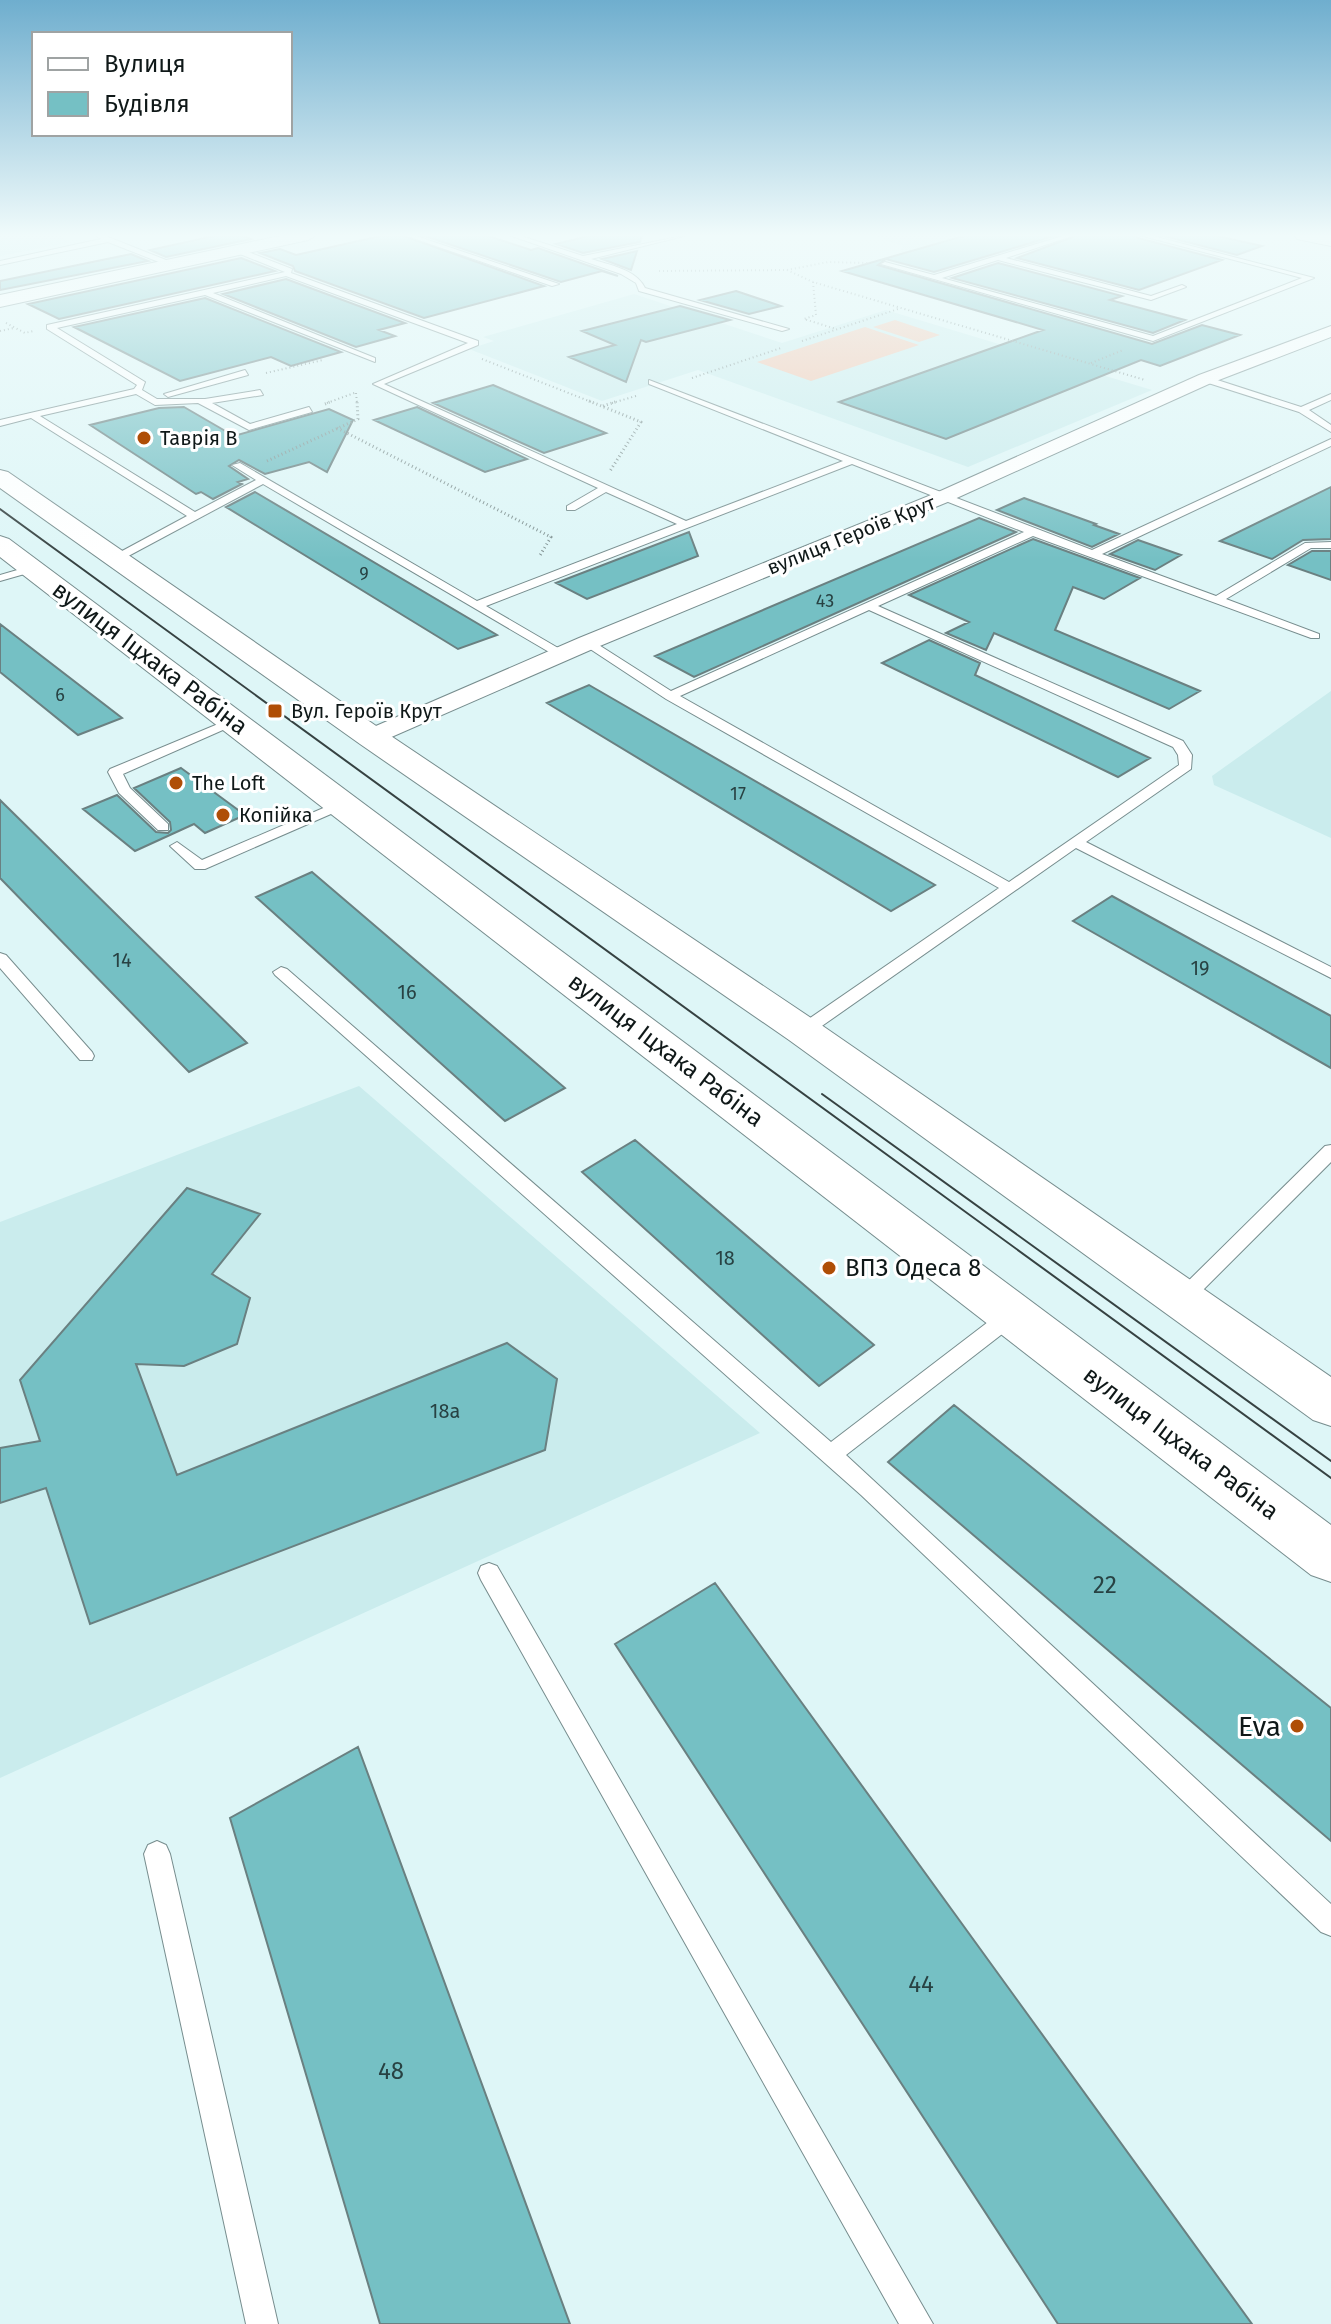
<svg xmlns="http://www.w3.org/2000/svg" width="1331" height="2324" viewBox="0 0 1331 2324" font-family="'Fira Sans',sans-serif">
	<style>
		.built { fill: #caeced }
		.green { fill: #f5c4ac }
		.building { fill: #75c0c4; stroke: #6a8081; stroke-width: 2 }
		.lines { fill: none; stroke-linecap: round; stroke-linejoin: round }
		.lane-casing { stroke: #778d8e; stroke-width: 2 }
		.street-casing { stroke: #778d8e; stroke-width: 2 }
		.secondary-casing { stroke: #778d8e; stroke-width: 2 }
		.path-far1 { stroke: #809292; stroke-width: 2; stroke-dasharray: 1 3; stroke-linecap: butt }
		.path { stroke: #809292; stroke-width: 3; stroke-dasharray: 1 3; stroke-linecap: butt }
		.lane { fill: #fff; fill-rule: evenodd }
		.street { fill: #fff; fill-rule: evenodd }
		.secondary { fill: #fff; fill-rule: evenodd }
		.tram { stroke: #364242; stroke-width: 2 }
		.poi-dot { fill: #af4e06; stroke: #fff; stroke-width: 3 }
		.labels { text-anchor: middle; stroke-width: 6; stroke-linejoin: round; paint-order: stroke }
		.far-number-label { font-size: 18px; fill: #284243 }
		.far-poi-label { font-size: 20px; fill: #0f1818; stroke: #fff; text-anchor: start }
		.far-street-label { font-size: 20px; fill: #0f1818; stroke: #fff }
		.number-label { font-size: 20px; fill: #284243 }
		.street-label { font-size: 24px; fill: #0f1818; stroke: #fff }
		.poi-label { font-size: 24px; fill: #0f1818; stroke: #fff; text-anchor: start }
		.near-number-label { font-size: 24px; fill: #284243 }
		.near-poi-label { font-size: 28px; fill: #0f1818; stroke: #fff; text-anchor: end }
	</style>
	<rect width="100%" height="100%" fill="#def6f7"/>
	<path class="built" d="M0,235h57l15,7 -72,14z
		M872,235h193l-122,37 -56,-14 13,-5 2,-7z
		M634,294l148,49 104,-33 266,80 -184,77 -270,-97 -96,31 -133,-52 25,-8 -11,-4z
		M1331,691v147l-117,-53 -2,-9z
		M359,1086l401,347 -760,345v-556z"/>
	<path class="green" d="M895,320l45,15 -21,7 -46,-15z
		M865,327l54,18 -108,36 -54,-19z"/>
	<path class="building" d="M218,235h22l11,4 -85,18 -16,-7z
		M385,235h16l143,51 -120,32 -129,-47 -2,-5 -33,-13 20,-4 16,6z
		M422,235h63l46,15 7,-2 80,28 -16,-5 -41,11z
		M593,235h49l-2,7 -57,11 -27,-9z
		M967,235h90l-123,37 -48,-13 -8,6 274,79 50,-19 38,10 -80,31 -19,-6 -195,79 -107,-37 204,-72 -201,-59z
		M1078,235h58l2,3 84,22 -83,30 -122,-32z
		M1160,235h53l49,11 -25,9z
		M637,251l-6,19 -29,-11z
		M131,254l17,7 -148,29v-9z
		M241,258l34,13 -216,48 -31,-15z
		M998,263l124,33 -12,4 75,20 -32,13 -201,-55z
		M286,279l119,44 -26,7 16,6 -39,11 -133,-53z
		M736,291l45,15 -32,8 -49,-14z
		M205,298l136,54 -50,14 -20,-9 -91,24 -106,-54z
		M680,306l50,14 -84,22 -5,-2 -15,42 -57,-25 46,-12 -33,-14z
		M493,385l113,48 -62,20 -111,-50z
		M184,407l50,29 95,-27 24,11 -26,52 -18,-10 -44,12 -26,-14 -10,6 19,13 -10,3 4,2 -29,15 -12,-7 -5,2 -106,-69 69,-17z
		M417,407l110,52 -42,13 -111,-52z
		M1331,487v52l-28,1 -31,19 -52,-18z
		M255,492l242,143 -39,14 -232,-142z
		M1024,498l72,26 -2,1 25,9 -27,13 -95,-37z
		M979,518l37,14 -322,145 -39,-21z
		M689,532l9,24 -111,43 -31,-16z
		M1033,539l107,39 -36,21 -31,-12 -18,43 145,61 -31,18 -175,-76 -8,17 -40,-17 23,-11 -60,-27z
		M1138,540l43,15 -26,15 -45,-16z
		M1312,551h19v29l-43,-15z
		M0,624l122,94 -44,17 -78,-63z
		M929,640l51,23 -5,12 175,83 -32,19 -236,-114z
		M589,685l346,200 -44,26 -344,-208z
		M181,768l64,47 -40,18 -11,-9 -59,27 -52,-42 34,-14 39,37 12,1 3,-3 -1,-8 -36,-34z
		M0,800l247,243 -58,29 -189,-194z
		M312,872l253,216 -60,33 -249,-224z
		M1112,896l219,120v52l-258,-147z
		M635,1140l239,205 -55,41 -237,-214z
		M187,1188l73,26 -48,60 38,24 -13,46 -53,22 -48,-2 41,111 330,-132 50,36 -12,71 -455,174 -44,-136 -46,15v-55l40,-7 -20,-61z
		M954,1405l377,303v133l-443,-379z
		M715,1583l537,741h-194l-443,-680z
		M358,1747l212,577h-190l-150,-506z"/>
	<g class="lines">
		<g class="lane-casing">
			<path id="lane" d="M94,235h9l73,29 -7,2 -61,-24 -108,23v-4l101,-22z
				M404,235h9l146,49 -7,2z
				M509,235h9l65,21 105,-21 -97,24c18,6 45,10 54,29l144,41 -7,2 -143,-40 -3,-8 -15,-9z
				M1066,235h9l-69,23 145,38 31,-11 4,2 -35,13 -153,-40 -56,18 211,58 149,-58 -163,-43h10l165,43 -161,63 -272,-77 4,-2 49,13z
				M238,248l54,21 -1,4 187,68v4l-94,39 302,137 157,-60 -194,-77v-4l443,170 239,-111v7l-229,108 114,42 89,-53 26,-1v6h-20l-85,51 93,35v4h-8l-278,-102 -155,70 305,135 9,14 -1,14 -105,73 245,125v11l-255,-130 -267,187h-12l-2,-4 2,-4 202,-139 -333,-189 -85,-56 10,-3 80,51 353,-159 -172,-68 -366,142 79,46v6l-4,1 -298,-175 -144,77h-8v-4l76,-41 -156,-98 -31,8v-6l134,-31 3,-4 -90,-56v-4l238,-53 -50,-20zM286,276l182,67 -95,41 225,104 -31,18v4h8l31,-18 71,32 -200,77 -237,-138 -8,2 24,15 -61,32 -155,-96 96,-22 19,11 43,-2 51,27 63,-18 -3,-5 -59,17 -38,-21 51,-8 -3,-5 -55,9h-48l-15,-9 3,-8 -88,-54 148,-33 170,67v-4l-162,-65zM869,610l304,137 5,8 1,10 -170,117 -329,-186z
				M245,370l3,5 -80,22 -4,-3z
				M1205,376l96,31 30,-13v6l-22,10 22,15v7l-32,-20 -97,-31z
				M31,566l5,3 -1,2 -35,10v-6z
				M230,719l11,3 -118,52 7,14 38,36v6h-10l-39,-37 -11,-21 2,-3z
				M342,800l7,4 -2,3 -142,62h-10l-25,-23 7,-4 25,18z
				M0,953l6,2 86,97 2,4 -2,4h-12l-80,-92z
				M281,967l6,2 544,473 174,-133 7,-2 7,2 3,6 -3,6 -173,134 485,449v32l-10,-4 -460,-437 -586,-520 -2,-3z
				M1331,1145v17l-142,142 -7,3 -7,-3 -3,-5 3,-5 150,-148z
				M489,1563l8,3 436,758h-34l-418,-744 -3,-7 3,-7z
				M157,1841l9,4 4,9 108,470h-32l-102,-470 4,-9z"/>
		</g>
		<g class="street-casing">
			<path id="street" d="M1331,326v11l-120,46 -261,118 -355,147 -215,94h-18l-4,-5 4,-5 217,-94 357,-145 263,-118z"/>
		</g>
		<g class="secondary-casing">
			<path id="secondary" d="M285,235h31l-8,5 -308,67v-12z
				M1295,235l36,1v10l-34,-7z
				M0,470l8,2 374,258 435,292 514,355v49l-18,-6 -524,-380 -429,-296 -360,-256z
				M0,536l9,3 1322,986v57l-20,-7 -1311,-1018z"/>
		</g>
		<path class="path-far1" d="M787,270l26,12 332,98
			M659,271l128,-1 41,-8 40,1
			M813,282l3,33 -12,4 32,10
			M6,323l19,10 8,-2
			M0,331l14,-3
			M802,341l96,-32
			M482,359l112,44
			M1091,363l32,-13
			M266,373l57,-13
			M692,378l89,-30
			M356,393l1,10
			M327,403l30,-11
			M612,403l24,-7"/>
		<path class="path" d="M589,401l52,21 -31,49
			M325,404l7,-3
			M603,406l15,-5
			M337,428l214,109 -12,20
			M267,461l91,-42 -1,-18"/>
		<use href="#lane" class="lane"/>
		<use href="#street" class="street"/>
		<use href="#secondary" class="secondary"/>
		<path class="tram" d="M0,509l1331,969
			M822,1094l509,367"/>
	</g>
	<linearGradient id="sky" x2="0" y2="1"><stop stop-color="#6faece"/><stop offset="0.42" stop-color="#f0fbfb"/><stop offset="1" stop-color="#f0fbfb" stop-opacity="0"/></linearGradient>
	<rect width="1331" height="560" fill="url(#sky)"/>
	<g class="poi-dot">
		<circle cx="144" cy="438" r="8"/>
		<rect x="267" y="703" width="16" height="16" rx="4"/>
		<circle cx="176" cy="783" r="8"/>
		<circle cx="223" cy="815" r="8"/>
		<circle cx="829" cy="1268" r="8"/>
		<circle cx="1297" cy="1726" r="8"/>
	</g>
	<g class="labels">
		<g class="far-number-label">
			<text x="364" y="580">9</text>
			<text x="825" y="607">43</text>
			<text x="60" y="701">6</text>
			<text x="738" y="800">17</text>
		</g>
		<g class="far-poi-label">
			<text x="160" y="445">Таврія В</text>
			<text x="291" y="718">Вул. Героїв Крут</text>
			<text x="192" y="790">The Loft</text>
			<text x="239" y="822">Копійка</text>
		</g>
		<g class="far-street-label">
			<text transform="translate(851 535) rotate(-22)" y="7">вулиця Героїв Крут</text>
		</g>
		<g class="number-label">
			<text x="122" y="967">14</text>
			<text x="1200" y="975">19</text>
			<text x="407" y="999">16</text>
			<text x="725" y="1265">18</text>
			<text x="445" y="1418">18а</text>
		</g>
		<g class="street-label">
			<text transform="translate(150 658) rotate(37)" y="8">вулиця Іцхака Рабіна</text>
			<text transform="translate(666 1050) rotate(37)" y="8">вулиця Іцхака Рабіна</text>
			<text transform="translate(1181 1443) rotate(37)" y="8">вулиця Іцхака Рабіна</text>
		</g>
		<g class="poi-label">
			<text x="845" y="1276">ВПЗ Одеса 8</text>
		</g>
		<g class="near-number-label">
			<text x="1105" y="1593">22</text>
			<text x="921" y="1992">44</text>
			<text x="391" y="2079">48</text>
		</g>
		<g class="near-poi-label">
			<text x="1281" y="1736">Eva</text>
		</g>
	</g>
	<rect x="32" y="32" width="260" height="104" fill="#ffffff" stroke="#9fa3a3" stroke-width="2"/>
	<rect x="48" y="58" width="40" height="12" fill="#ffffff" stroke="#9fa3a3" stroke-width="2"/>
	<text x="104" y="72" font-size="24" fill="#0f1818">Вулиця</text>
	<rect x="48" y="92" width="40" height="24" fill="#75c0c4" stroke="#9fa3a3" stroke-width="2"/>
	<text x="104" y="112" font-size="24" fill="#0f1818">Будівля</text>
</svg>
